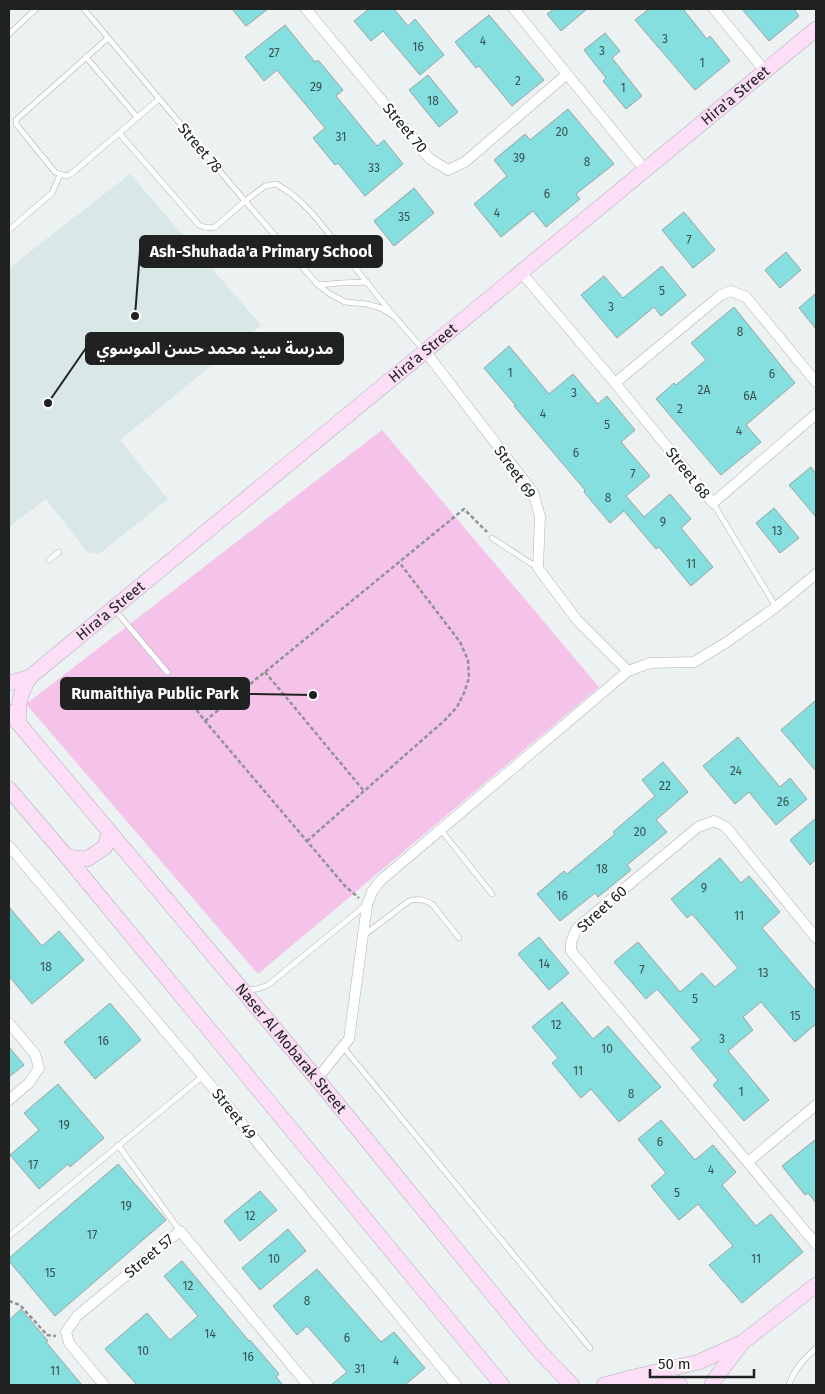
<svg xmlns="http://www.w3.org/2000/svg" width="825" height="1394" viewBox="0 0 825 1394" font-family="'Fira Sans','Noto Sans Arabic',sans-serif">
	<style>
		.built { fill: #d9e8e7 }
		.green { fill: #f5c2ea }
		.building { fill: #84dfde; stroke: #9da2a2 }
		.lines { fill: none; stroke-linecap: round; stroke-linejoin: round }
		.lane-casing { stroke: #aeb2b2; stroke-width: 6 }
		.street-casing { stroke: #aeb2b2; stroke-width: 11 }
		.secondary-casing { stroke: #aeb2b2; stroke-width: 16 }
		.path { stroke: #8f9292; stroke-width: 2.5; stroke-dasharray: 4 2.5; stroke-linecap: butt }
		.lane { stroke: #fff; stroke-width: 5 }
		.street { stroke: #fff; stroke-width: 10 }
		.secondary { stroke: #fddef7; stroke-width: 15 }
		.labels { text-anchor: middle; stroke-width: 4.5; stroke-linejoin: round; paint-order: stroke }
		.number-label { font-size: 12px; fill: #395151 }
		.street-label { font-size: 15px; fill: #202222; stroke: #fff }
		.leader { fill: none; stroke: #202222; stroke-width: 2 }
		.callout-dot { fill: #202222; stroke: #fff; stroke-width: 2 }
		.callout { fill: #202222; stroke: #202222; stroke-width: 2 }
		.callout-label { font-size: 16px; text-anchor: middle; font-weight: bold; fill: #fff }
	</style>
	<rect width="100%" height="100%" fill="#ecf1f1"/>
	<path class="built" d="M130,174l131,151 -141,115 48,59 -69,55 -12,-2 -41,-53 -37,28v-259z"/>
	<path class="green" d="M382,430l217,257 -341,287 -232,-270z"/>
	<path class="building" d="M232,9h36l-22,17z
		M369,9h25l14,17 7,-7 29,36 -24,20 -37,-44 -12,10 -17,-20z
		M554,9h33l-26,22 -14,-17z
		M649,9h34l24,30 3,-3 20,25 -35,29 -60,-70z
		M742,9h52l5,7 -30,25z
		M489,15l55,65 -32,26 -33,-40 -3,2 -21,-26z
		M285,25l30,37 3,-2 25,30 -7,6 41,50 7,-6 19,24 -38,32 -27,-33 -3,2 -22,-27 12,-10 -48,-58 -13,11 -19,-24z
		M605,33l15,18 -8,7 30,38 -16,13 -23,-28 3,-3 -22,-28z
		M428,75l30,37 -19,15 -30,-37z
		M568,109l46,55 -38,30 4,5 -34,28 -13,-16 -32,26 -27,-33 33,-28 -13,-16 31,-26 5,6z
		M414,188l20,25 -40,33 -20,-25z
		M684,212l31,38 -22,18 -31,-38z
		M786,252l15,18 -21,18 -15,-18z
		M662,266l24,29 -25,21 -7,-9 -37,31 -36,-43 23,-19 19,22z
		M816,293v36l-17,-21z
		M734,307l61,76 -49,42 15,17 -40,33 -65,-76 18,-16 2,2 30,-25 -15,-17z
		M509,346l40,48 24,-20 25,30 9,-8 28,34 -14,12 29,34 -24,20 18,21 26,-23 21,25 -10,9 32,39 -22,19 -32,-39 -3,2 -32,-38 -14,12 -26,-31 1,-2 -71,-84h2l-32,-38z
		M811,467l5,7v43l-27,-32z
		M774,508l25,30 -19,15 -24,-30z
		M816,700v71l-35,-41z
		M738,737l42,50 10,-9 17,21 -31,26 -27,-33 -14,12 -32,-38z
		M663,762l25,30 -32,28 11,12 -40,33 4,5 -33,27 -3,-4 -35,28 -23,-27 27,-23 3,3 48,-40 -2,-2 42,-36 -13,-16z
		M816,818v41l-6,6 -20,-25z
		M720,858l21,25 8,-7 31,36 -18,16 54,63v33l-21,18 -34,-40 -18,15 10,13 -25,21 41,49 -25,21 -31,-36 5,-5 -27,-32 10,-8 -44,-51 -11,10 -32,-37 24,-20 42,50 22,-19 13,14 23,-19 -46,-54 -5,4 -16,-19z
		M9,907l33,39 17,-15 25,29 -52,44 -23,-28z
		M539,937l30,36 -20,17 -31,-36z
		M562,1002l31,37 15,-13 53,61 -42,35 -28,-33 -10,9 -29,-35 6,-5 -26,-31z
		M110,1003l31,37 -46,39 -31,-37z
		M9,1047l15,18 -15,12z
		M58,1084l46,54 -34,29 -2,-3 -29,25 -29,-34 29,-25 -15,-17z
		M661,1120l34,40 18,-15 23,27 -14,13 34,41 15,-12 32,38 -61,51 -33,-38 24,-19 -35,-42 -19,16 -28,-34 15,-13 -28,-34z
		M816,1139v64l-8,-10 -3,2 -23,-29z
		M118,1164l48,56 -111,96 -46,-55v-3z
		M260,1191l17,19 -37,31 -16,-20z
		M288,1229l18,22 -46,39 -18,-22z
		M182,1261l67,80 1,-1 29,34 -3,3 7,8h-146l-32,-36 42,-36 23,27 28,-24 -34,-40z
		M317,1269l64,73 13,-10 31,36 -20,17h-74l16,-13 -40,-46 -10,9 -24,-29z
		M21,1309l27,32 -2,1 36,43h-73v-65z"/>
	<g class="lines">
		<g class="lane-casing">
			<path id="lane" d="M84,9l161,192 73,84 12,9 15,8 22,2 14,4 12,8
				M9,34l27,-25
				M108,38l-92,82v4l39,48 11,4 5,-2 88,-75
				M86,57l51,60
				M119,133l80,92c6,3 10,4 16,2l30,-26 20,-15 11,-2c32,17 52,50 74,77 24,31 48,61 74,89
				M9,230l43,-37 8,-18
				M318,285l23,-2 26,-1
				M713,503l63,104
				M492,538l46,30
				M49,560l10,-8
				M115,610l52,62
				M441,830l51,64
				M363,936l46,-35c9,-3 16,-2 24,4l26,33
				M246,990l11,-1 11,-4 98,-80
				M343,1047l247,301
				M118,1145l62,86
				M9,1236l194,-160
				M789,1385c5,-16 15,-26 27,-37"/>
		</g>
		<g class="street-casing">
			<path id="street" d="M306,9l124,150 18,11 17,-8 102,-88
				M514,9l131,161
				M714,9l51,62
				M521,272l94,111 98,120 103,-89
				M425,351l108,141 7,24 -2,52 39,52 51,51
				M615,383l106,-88 10,-4 15,6 70,85
				M9,846l194,230 253,309
				M816,938l-90,-111 -12,-6 -16,6 -121,101 -6,14v9l245,293
				M9,1023l26,31 4,14 -10,15 -20,17
				M317,1079l32,-40 18,-134 5,-13 8,-11 248,-210 22,-8 44,-1 33,-20 49,-35 40,-33
				M748,1162l68,-57
				M104,1385l-35,-42 -3,-11 11,-16 103,-85 128,154"/>
		</g>
		<g class="secondary-casing">
			<g id="secondary">
				<path id="s1" d="M9,683l12,-3 9,-3 786,-648"/>
				<path id="s2" d="M9,712l308,367 222,272 33,34"/>
				<path d="M19,724c-2,-18 1,-32 11,-47"/>
				<path d="M9,789l58,68 435,528"/>
				<path d="M67,857l20,2 18,-12 4,-14"/>
				<path d="M634,1377l65,-15 44,-20 73,-57"/>
				<path d="M604,1385l30,-8 29,-1 17,9"/>
				<path d="M712,1385l2,-5 28,-37"/>
			</g>
		</g>
		<path class="path" d="M265,672l99,119
			M173,679l32,42 140,165 14,12
			M205,721l259,-212 23,23
			M307,841l137,-120 13,-14 7,-14 5,-15 -1,-18 -8,-18 -61,-80
			M9,1301l11,4 27,30 9,1"/>
		<use href="#lane" class="lane"/>
		<use href="#street" class="street"/>
		<use href="#secondary" class="secondary"/>
	</g>
	<g class="labels">
		<g class="number-label">
			<text x="665" y="43">3</text>
			<text x="483" y="45">4</text>
			<text x="418" y="51">16</text>
			<text x="602" y="55">3</text>
			<text x="274" y="57">27</text>
			<text x="702" y="67">1</text>
			<text x="518" y="85">2</text>
			<text x="316" y="91">29</text>
			<text x="623" y="92">1</text>
			<text x="433" y="105">18</text>
			<text x="562" y="136">20</text>
			<text x="341" y="141">31</text>
			<text x="519" y="162">39</text>
			<text x="587" y="166">8</text>
			<text x="374" y="172">33</text>
			<text x="547" y="198">6</text>
			<text x="497" y="217">4</text>
			<text x="404" y="221">35</text>
			<text x="689" y="244">7</text>
			<text x="662" y="295">5</text>
			<text x="611" y="311">3</text>
			<text x="740" y="336">8</text>
			<text x="510" y="377">1</text>
			<text x="772" y="378">6</text>
			<text x="704" y="394">2A</text>
			<text x="574" y="397">3</text>
			<text x="750" y="400">6A</text>
			<text x="680" y="413">2</text>
			<text x="543" y="418">4</text>
			<text x="607" y="429">5</text>
			<text x="739" y="435">4</text>
			<text x="576" y="457">6</text>
			<text x="633" y="478">7</text>
			<text x="608" y="502">8</text>
			<text x="663" y="526">9</text>
			<text x="777" y="535">13</text>
			<text x="691" y="568">11</text>
			<text x="736" y="775">24</text>
			<text x="665" y="790">22</text>
			<text x="783" y="806">26</text>
			<text x="640" y="836">20</text>
			<text x="602" y="873">18</text>
			<text x="704" y="892">9</text>
			<text x="562" y="900">16</text>
			<text x="739" y="920">11</text>
			<text x="544" y="968">14</text>
			<text x="46" y="971">18</text>
			<text x="642" y="974">7</text>
			<text x="763" y="977">13</text>
			<text x="695" y="1003">5</text>
			<text x="795" y="1020">15</text>
			<text x="556" y="1029">12</text>
			<text x="722" y="1043">3</text>
			<text x="103" y="1045">16</text>
			<text x="607" y="1053">10</text>
			<text x="578" y="1075">11</text>
			<text x="741" y="1096">1</text>
			<text x="631" y="1098">8</text>
			<text x="64" y="1129">19</text>
			<text x="660" y="1146">6</text>
			<text x="33" y="1169">17</text>
			<text x="711" y="1174">4</text>
			<text x="677" y="1197">5</text>
			<text x="126" y="1210">19</text>
			<text x="250" y="1220">12</text>
			<text x="92" y="1239">17</text>
			<text x="274" y="1263">10</text>
			<text x="756" y="1263">11</text>
			<text x="50" y="1277">15</text>
			<text x="188" y="1290">12</text>
			<text x="307" y="1305">8</text>
			<text x="210" y="1338">14</text>
			<text x="347" y="1342">6</text>
			<text x="143" y="1355">10</text>
			<text x="248" y="1361">16</text>
			<text x="396" y="1365">4</text>
			<text x="360" y="1373">31</text>
			<text x="55" y="1375">11</text>
		</g>
		<g class="street-label">
			<text dy="5" stroke="none"><textPath href="#s1" startOffset="936">Hira'a Street</textPath></text>
			<text transform="translate(405 128) rotate(50)" y="5">Street 70</text>
			<text transform="translate(200 148) rotate(50)" y="5">Street 78</text>
			<text dy="5" stroke="none"><textPath href="#s1" startOffset="531">Hira'a Street</textPath></text>
			<text transform="translate(515 472) rotate(55)" y="5">Street 69</text>
			<text transform="translate(688 473) rotate(51)" y="5">Street 68</text>
			<text dy="5" stroke="none"><textPath href="#s1" startOffset="126">Hira'a Street</textPath></text>
			<text transform="translate(602 909) rotate(-42)" y="5">Street 60</text>
			<text dy="5" stroke="none"><textPath href="#s2" startOffset="439">Naser Al Mobarak Street</textPath></text>
			<text transform="translate(234 1114) rotate(51)" y="5">Street 49</text>
			<text transform="translate(149 1256) rotate(-40)" y="5">Street 57</text>
		</g>
	</g>
	<path class="leader" d="M135 316L140 251M48 403L86 348M313 695L249 694"/>
	<g class="callout-dot">
		<circle cx="135" cy="316" r="5"/>
		<circle cx="48" cy="403" r="5"/>
		<circle cx="313" cy="695" r="5"/>
	</g>
	<g class="callout">
		<rect x="140" y="236" width="242" height="31" rx="5"/>
		<rect x="86" y="333" width="257" height="31" rx="5"/>
		<rect x="61" y="678" width="188" height="31" rx="5"/>
	</g>
	<g class="callout-label">
		<text x="261" y="257">Ash-Shuhada'a Primary School</text>
		<text x="215" y="354">مدرسة سيد محمد حسن الموسوي</text>
		<text x="155" y="699">Rumaithiya Public Park</text>
	</g>
	<rect width="825" height="1394" fill="none" stroke="#202222" stroke-width="20"/>
	<path d="M650 1369v8h104v-8" fill="none" stroke="#202222" stroke-width="2.5"/>
	<text x="658" y="1369" font-size="15" fill="#202222" stroke="#ffffff" stroke-width="4" paint-order="stroke">50 m</text>
</svg>
